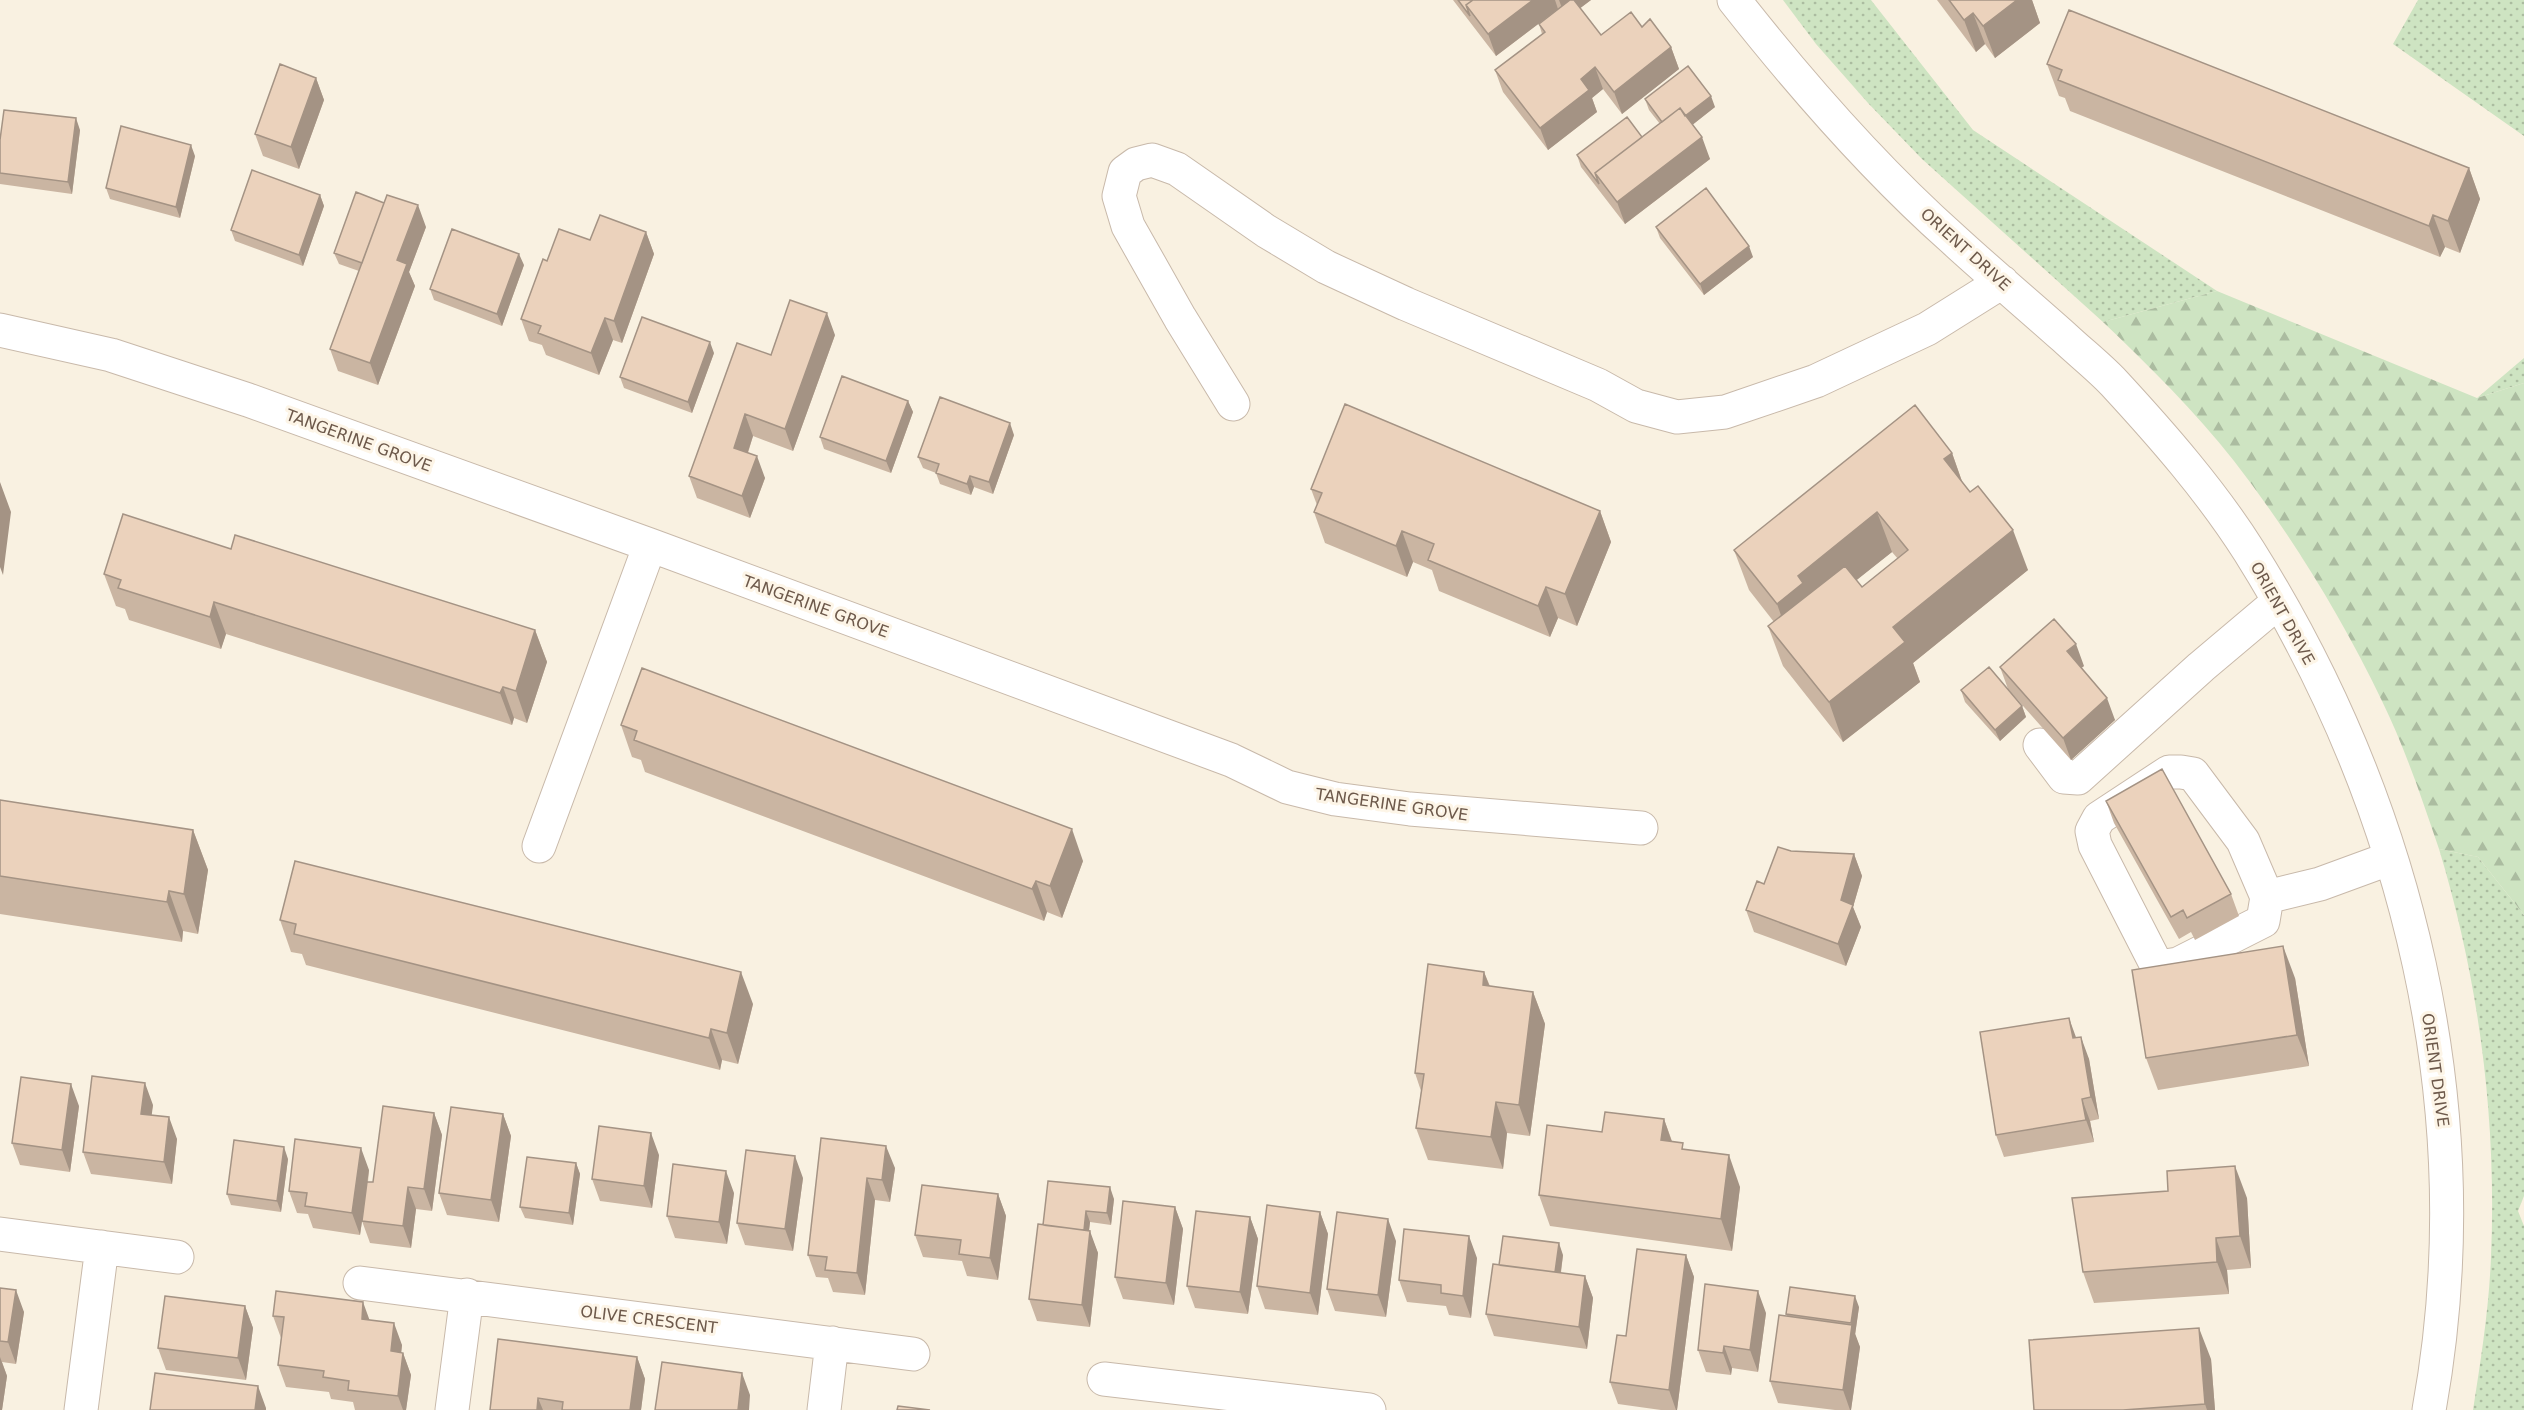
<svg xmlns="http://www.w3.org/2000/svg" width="2524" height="1410" viewBox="0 0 2524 1410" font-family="'DejaVu Sans',sans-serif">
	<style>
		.grass { fill: url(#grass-dots) }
		.forest { fill: url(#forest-firs) }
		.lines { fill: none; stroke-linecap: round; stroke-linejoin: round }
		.minor-casing { stroke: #c8b9aa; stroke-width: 35 }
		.minor { stroke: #fff; stroke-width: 33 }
		.wall { fill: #cab5a2; fill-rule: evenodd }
		.shaded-wall { fill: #a49384 }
		.building { fill: #ebd2bc; stroke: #a49384; stroke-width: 1.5 }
		.labels { text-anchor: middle; stroke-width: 6; stroke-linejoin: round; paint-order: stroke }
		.street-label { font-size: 16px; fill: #6d594b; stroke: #fdf5e7 }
	</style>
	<defs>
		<pattern id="grass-dots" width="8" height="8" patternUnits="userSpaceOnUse" patternTransform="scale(1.5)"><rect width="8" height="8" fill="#cee4c2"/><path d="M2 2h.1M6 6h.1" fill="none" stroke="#abbca0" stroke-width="1.8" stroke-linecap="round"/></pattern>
		<pattern id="forest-firs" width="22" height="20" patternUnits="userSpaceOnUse" patternTransform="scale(1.5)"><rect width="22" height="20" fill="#cee4c2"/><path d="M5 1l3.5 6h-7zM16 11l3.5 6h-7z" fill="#abbca0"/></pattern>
	</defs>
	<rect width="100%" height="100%" fill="#f9f1e1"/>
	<path class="grass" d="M1783,0h88l102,130 244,161 -114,31 -181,-163 -54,-56 -52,-59z
		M2418,0h106v136l-131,-92z
		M2524,358v25l-47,15z
		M2439,849l39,8 46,58v281l-6,15 6,15v184h-51c8,-51 16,-102 18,-153 6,-138 -12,-276 -52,-408z"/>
	<path class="forest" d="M2217,291l260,107 47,-15v532l-46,-58 -39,-8c-17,-50 -34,-101 -57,-148 -41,-85 -90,-165 -148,-240 -39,-50 -85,-95 -131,-139z"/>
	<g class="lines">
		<g class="minor-casing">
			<path id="minor" d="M1734,0c67,85 138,167 219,239 37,34 75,66 112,99 16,15 34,29 49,45 48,52 97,108 135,168 160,255 234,561 180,859
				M0,330l111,25 137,45 402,145 581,215 56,27 48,12 75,10 231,19
				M1233,404l-53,-86 -52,-92 -9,-30 6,-24 11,-8 16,-4 25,9 89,62 60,36 80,37 192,81 38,21 41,11 48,-5 91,-31 111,-52 75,-47
				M2040,745l24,32 14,1 123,-111 77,-65
				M2169,772h12l12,2 50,67 24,56 -4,24 -85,43 -13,2 -9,-2 -61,-119 -3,-14 7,-13z
				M539,846l111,-301
				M2267,897l53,-13 71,-26
				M0,1234l177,23
				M360,1283l553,71
				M1104,1379l265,31
				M81,1410l21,-163
				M452,1410l15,-115
				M824,1410l8,-67"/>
		</g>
		<use href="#minor" class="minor"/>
	</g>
	<path class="wall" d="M1453,0h138l-11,8 21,27 41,-8 29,20 8,22 -57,45 -19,-25 -11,9 5,14 -49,38 -45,-58 -8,-22 47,-36 -3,-10 19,-15 -62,47z
		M1937,0h95l8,23 -45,35 -10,-14 -9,8z
		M2047,64l422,104 11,31 -20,54 -15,-6 -5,10 -370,-146 -5,-13 -6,-2z
		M316,78l8,22 -25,69 -36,-13 -8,-22z
		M1645,99l70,8 -23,18 18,34 -85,65 -44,-57 -4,-12 65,-18 18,-13 -11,-14z
		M80,130l-8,64 -72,-10v-44z
		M195,156l-15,62 -70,-19 -4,-11z
		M320,195l4,11 -21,60 -68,-25 -4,-11z
		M426,227l-17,45 6,14 -37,99 -40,-14 -8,-22 29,-78 -20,-7 -5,-11z
		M1656,227l97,30 -49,38 -44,-57z
		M646,232l8,22 -32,89 -9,-3 -14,35 -53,-20 -4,-10 -13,-4 -8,-22 26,-58 43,-21z
		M524,265l-22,61 -68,-26 -4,-11z
		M835,335l-42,116 -40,-15 -5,17 17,25 -15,40 -53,-20 -8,-22 82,-121z
		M714,353l-22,60 -68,-25 -4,-11z
		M908,401l5,11 -22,61 -67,-24 -4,-12z
		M1014,435l-21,59 -19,-7 -3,8 -31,-11 -4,-11 -13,-5 -5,-11z
		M1952,453l11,31 65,86 -115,93 7,19 -77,60 -60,-76 -15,-40 6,-4 -25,-32 -15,-40zM1892,552l6,7 -36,28 -6,-7z
		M1311,489l289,22 11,31 -34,84 -19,-8 -8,19 -111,-46 -7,-21 -19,-8 -6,15 -82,-34 -11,-31 3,-7z
		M231,549l304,81 12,32 -20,61 -13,-5 -2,7 -286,-91 -5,15 -92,-29 -4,-11 -9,-3 -12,-32z
		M2084,666l-3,2 34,52 -44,40 -63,-71 -8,-22z
		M1961,690l61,16 4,11 -26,24 -35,-39z
		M621,725l462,136 -21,57 -15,-6 -3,9 -399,-149 -4,-12 -9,-3z
		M0,800l193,30 15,40 -10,64 -15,-3 -1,11 -182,-28z
		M2106,801l125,93 8,22 -44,24 -4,-8 -12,7 -65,-116z
		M1791,851l63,3 8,22 -9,31 8,20 -15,39 -92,-34 -8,-22 18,-26z
		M280,920l473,84 -15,60 -16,-4 -2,10 -414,-105 -4,-11 -11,-2z
		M1484,972l6,14 43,6 12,32 -15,112 -23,-3 -4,36 -75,-9 -12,-32 5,-37 -6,-18z
		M2295,978l14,88 -151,24 -12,-32z
		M2076,1038l13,21 10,60 -9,2 4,21 -90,15 -8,-22z
		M153,1105l-2,10 26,24 -5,45 -81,-10 -8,-22z
		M79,1106l-9,66 -50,-7 -8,-22z
		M434,1113l8,22 -10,76 -16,-2 -5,39 -41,-5 -8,-22 5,-33 -7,47 -47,-7 -5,-14 -11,-1 -8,-22 80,-21 -1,12h5z
		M503,1114l8,22 -12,86 -52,-7 -8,-22z
		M1664,1119l8,22 68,46 -8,64 -182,-25 -11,-31 63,-63z
		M821,1138l74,30 -5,34 -15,-2 -10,95 -32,-3 -5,-14 -12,-1 -8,-22z
		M659,1155l-7,53 -52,-7 -8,-22z
		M288,1159l-7,53 -50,-7 -4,-11z
		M576,1163l4,11 -7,51 -48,-7 -5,-11z
		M803,1178l-10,73 -48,-6 -8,-22z
		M734,1193l-7,51 -52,-6 -8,-22z
		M998,1194l8,22 -8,64 -31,-4 -5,-15 -39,-4 -8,-22z
		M2247,1198l4,70 -24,2 2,24 -135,9 -11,-31z
		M1114,1199l-3,26 -21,-3 -1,9 9,22 -8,74 -53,-6 -8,-22 14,-74z
		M1175,1207l8,22 -9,76 -51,-6 -8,-22z
		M1320,1212l8,22 -10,81 -53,-6 -8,-23z
		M1250,1217l8,22 -10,75 -53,-6 -8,-22z
		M1396,1241l-10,76 -51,-6 -8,-22z
		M1563,1255l-2,18 24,3 8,22 -6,51 -93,-13 -8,-22 13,-49z
		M1686,1255l8,22 -17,133h-16l-43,-6 -8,-22 16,-46z
		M1477,1258l-6,60 -22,-3 -3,-9 -39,-4 -8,-22z
		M0,1288l24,24 -8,52 -14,-2 5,14 -5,34h-2z
		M245,1306l8,22 -7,52 -80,-10 -8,-22z
		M1859,1307l-4,28 5,12 -9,63h-16l-57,-7 -8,-22 17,-65 -1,-2z
		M1766,1313l-8,59 -26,-4 -1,7 -25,-3 -8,-22z
		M273,1316l97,4 32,25 -1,8h2l8,22 -5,35h-51l-2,-8 -22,-3 -2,-7 -43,-5 -8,-22 3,-27z
		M637,1357l8,22 -4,31h-151z
		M2211,1359l4,51h-181z"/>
	<path class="shaded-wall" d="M1533,0h22l3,9 -62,47 -8,-22z
		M1559,0h32l-25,19z
		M2017,0h15l8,23 -45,35 -12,-32z
		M1973,13l12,31 -9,8 -12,-32z
		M1671,47l8,22 -57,45 -8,-22z
		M1595,67l8,22 -11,9 5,14 -49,38 -8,-22 41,-49z
		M316,78l8,22 -25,69 -8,-22z
		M1711,96l4,11 -43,34 -4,-12z
		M76,118l4,12 -8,64 -4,-12z
		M1702,137l8,22 -85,65 -8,-22z
		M191,145l4,11 -15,62 -4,-11z
		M2469,168l11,31 -20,54 -12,-32z
		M320,195l4,11 -21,60 -4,-11z
		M418,205l8,22 -17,45 6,14 -37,99 -8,-22 27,-103z
		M2433,215l12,32 -5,10 -11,-31z
		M646,232l8,22 -32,89 -8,-22z
		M1749,246l4,11 -49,38 -4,-11z
		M519,254l5,11 -22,61 -5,-12z
		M827,313l8,22 -42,116 -8,-22z
		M605,318l8,22 -14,35 -8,-22z
		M710,342l4,11 -22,60 -4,-11z
		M908,401l5,11 -22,61 -5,-12z
		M745,414l8,22 -11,34 -8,-22z
		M1010,423l4,12 -21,59 -4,-12z
		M1952,453l14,40 -22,-34z
		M757,456l8,22 -15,40 -8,-22z
		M970,476l4,11 -3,8 -4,-11z
		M0,482l11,30 -8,63 -3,-8z
		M1600,511l11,31 -34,84 -12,-32z
		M1877,512l15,40 -78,62 -23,30 -14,-40 21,-28z
		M2013,530l15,40 -115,93 7,19 -77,60 -14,-40 64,-75z
		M1402,531l11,31 -6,15 -11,-31z
		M1546,587l12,31 -8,19 -12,-31z
		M214,602l12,32 -5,15 -11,-32z
		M535,630l12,32 -20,61 -11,-32z
		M2076,644l8,22 -9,7 -8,-22z
		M503,687l11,31 -2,7 -12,-32z
		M2107,698l8,22 -44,40 -8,-22z
		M2022,706l4,11 -26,24 -5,-11z
		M1072,829l11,32 -21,57 -12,-32z
		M193,830l15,40 -10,64 -14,-40z
		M1854,854l8,22 -9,31 8,20 -15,39 -8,-22 3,-44z
		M1036,881l11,31 -3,9 -12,-32z
		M169,891l14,40 -1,11 -15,-40z
		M2283,946l12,32 14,88 -12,-31z
		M741,972l12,32 -15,60 -11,-31z
		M1484,972l12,31 -13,-18z
		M1533,992l12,32 -15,112 -11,-31z
		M2069,1018l8,22 -4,-2z
		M711,1029l11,31 -2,10 -11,-32z
		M2081,1037l8,22 10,60 -8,-22z
		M145,1083l8,22 -4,31 -8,-22z
		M71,1084l8,22 -9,66 -8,-22z
		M2082,1099l8,22 4,21 -8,-22z
		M1496,1102l11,31 -4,36 -12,-32z
		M434,1113l8,22 -10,76 -8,-22z
		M503,1114l8,22 -12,86 -8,-22z
		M169,1117l8,22 -5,45 -8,-22z
		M1664,1119l11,32 -14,-11z
		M651,1133l8,22 -7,53 -8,-22z
		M886,1146l9,22 -5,34 -8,-22z
		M284,1147l4,12 -7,53 -4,-11z
		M361,1148l8,22 -9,65 -8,-22z
		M1729,1155l11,32 -8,64 -11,-32z
		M795,1156l8,22 -10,73 -8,-22z
		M576,1163l4,11 -7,51 -4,-12z
		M2235,1166l12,32 4,70 -11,-32z
		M726,1171l8,22 -7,51 -8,-22z
		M867,1178l8,22 -10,95 -8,-22z
		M408,1187l8,22 -5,39 -8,-22z
		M1110,1187l4,12 -3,26 -4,-12z
		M998,1194l8,22 -8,64 -8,-22z
		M1175,1207l8,22 -9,76 -8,-22z
		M1086,1211l4,11 -3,24 -4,-12z
		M1320,1212l8,22 -10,81 -8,-22z
		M1250,1217l8,22 -10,75 -8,-22z
		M1388,1219l8,22 -10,76 -8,-22z
		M1090,1231l8,22 -8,74 -8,-22z
		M1469,1236l8,22 -6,60 -8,-22z
		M2216,1238l11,32 2,24 -12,-32z
		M1559,1243l4,12 -4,30 -4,-12z
		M1686,1255l8,22 -17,133h-1l-7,-20z
		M1585,1276l8,22 -6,51 -8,-22z
		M16,1290l8,22 -8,52 -8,-22z
		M1758,1291l8,22 -8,59 -8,-22z
		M1855,1296l4,11 -4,28 -4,-12z
		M363,1302l8,22 -9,-5z
		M245,1306l8,22 -7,52 -8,-22z
		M394,1323l8,22 -3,28 -8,-22z
		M1852,1325l8,22 -9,63h-1l-7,-20z
		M2199,1328l12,31 4,51h-8l-2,-6z
		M1724,1346l8,22 -1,7 -8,-22z
		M403,1353l8,22 -5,35h-3l-5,-14z
		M0,1357l7,19 -5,34h-2z
		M637,1357l8,22 -4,31h-11z
		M742,1373l8,22 -1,15h-11z
		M258,1386l8,22v2h-11z
		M538,1398l5,12h-6z"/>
	<path class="building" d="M1458,0h15l-7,5 4,11z
		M1473,0h60l-45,34 -22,-29z
		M1570,0h4l27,35 30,-23 11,15 8,-8 21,28 -57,45 -19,-25 -14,12 8,11 -49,38 -45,-58 50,-38 -6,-8z
		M1949,0h68l-34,26 -10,-13 -9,7z
		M2069,10l400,158 -21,53 -15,-6 -4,11 -371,-146 4,-10 -15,-6z
		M280,64l36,14 -25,69 -36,-13z
		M1688,66l23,30 -26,20 -5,-8 -18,14 -17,-23z
		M1680,108l22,29 -85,65 -22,-29z
		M4,110l72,8 -8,64 -68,-9v-33z
		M1627,117l15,20 -47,36 4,11 -22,-29z
		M121,126l70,19 -15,62 -70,-19z
		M252,170l68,25 -21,60 -68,-25z
		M1706,188l43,58 -49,38 -44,-57z
		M356,192l28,11 -22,60 -28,-10z
		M387,195l31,10 -21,55 10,4 -37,99 -40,-14z
		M600,215l46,17 -32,89 -9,-3 -14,35 -53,-20 3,-7 -20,-7 22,-60 4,2 12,-32 31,11z
		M452,229l67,25 -22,60 -67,-25z
		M790,300l37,13 -42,116 -40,-15 -11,34 23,8 -15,40 -53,-20 48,-133 34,12z
		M642,317l68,25 -22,60 -68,-25z
		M842,376l66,25 -22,60 -66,-24z
		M940,397l70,26 -21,59 -19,-6 -3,8 -31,-11 3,-9 -21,-7z
		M1345,404l255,107 -35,83 -19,-7 -8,19 -110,-46 6,-16 -32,-13 -6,15 -82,-34 8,-19 -11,-4z
		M1915,405l37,48 -8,6 26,33 8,-6 35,44 -120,97 12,15 -76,60 -61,-76 77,-60 17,21 46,-37 -31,-38 -79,64 5,7 -26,21 -43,-54z
		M123,514l108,35 4,-14 300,95 -19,61 -13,-4 -3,6 -286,-91 -4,15 -92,-29 3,-8 -17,-6z
		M2054,619l22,25 -9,7 40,47 -44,40 -63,-71z
		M1989,667l33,39 -27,24 -34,-40z
		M642,668l430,161 -22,57 -14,-5 -4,8 -398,-149 3,-9 -16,-6z
		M2162,769l69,125 -44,24 -4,-8 -12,7 -65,-116z
		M0,800l193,30 -9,64 -15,-3 -2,11 -167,-26z
		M1778,847l13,4 63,3 -13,46 12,5 -15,39 -92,-34 11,-29 7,3z
		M295,861l446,111 -14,61 -16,-4 -2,9 -415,-104 2,-10 -16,-4z
		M2283,946l14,89 -151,23 -14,-88z
		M1428,964l56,8 -1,13 50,7 -14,113 -23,-3 -5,35 -75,-9 8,-54 -9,-1z
		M2069,1018l4,20 8,-1 10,60 -9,2 4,21 -90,15 -16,-103z
		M92,1076l53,7 -4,31 28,3 -5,45 -81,-10z
		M21,1077l50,7 -9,66 -50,-7z
		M383,1106l51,7 -10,76 -16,-2 -5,39 -41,-5 5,-39h6z
		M451,1107l52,7 -12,86 -52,-7z
		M1605,1112l59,7 -3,21 22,3 -1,6 47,6 -8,64 -182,-24 8,-70 55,7z
		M599,1126l52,7 -7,53 -52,-7z
		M821,1138l65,8 -4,34 -15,-2 -10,95 -32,-3 2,-13 -19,-2z
		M295,1139l66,9 -9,65 -47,-7 2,-13 -18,-2z
		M234,1140l50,7 -7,54 -50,-7z
		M746,1150l49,6 -10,73 -48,-6z
		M527,1157l49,6 -7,50 -49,-6z
		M673,1164l53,7 -7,51 -52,-6z
		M2235,1166l5,70 -24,2 1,24 -134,10 -11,-74 96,-7 -1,-20z
		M1048,1181l62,6 -3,26 -21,-2 -2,19 -41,-5z
		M922,1185l76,9 -8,64 -31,-4 2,-14 -46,-5z
		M1123,1201l52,6 -9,76 -51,-6z
		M1267,1205l53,7 -10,81 -53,-7z
		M1196,1211l54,6 -10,75 -53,-6z
		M1337,1212l51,7 -10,76 -51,-6z
		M1038,1224l52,7 -8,74 -53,-6z
		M1404,1229l65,7 -6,60 -22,-3v-8l-42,-5z
		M1503,1236l56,7 -4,29 -56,-7z
		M1637,1249l49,6 -17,135 -59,-8 7,-47 9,1z
		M1493,1264l92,12 -6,51 -93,-13z
		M1705,1284l53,7 -8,59 -26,-4 -1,7 -25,-3z
		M1790,1287l65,9 -4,27 -65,-9z
		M0,1288l16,2 -8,52 -8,-1z
		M276,1291l87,11 -1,17 32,4 -3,28 12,2 -5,43 -50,-6 1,-9 -26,-4 1,-6 -46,-6 6,-48 -11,-1z
		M165,1296l80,10 -7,52 -80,-10z
		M1779,1315l73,10 -9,65 -73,-9z
		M2199,1328l6,76 -82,6h-89l-5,-70z
		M498,1339l139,18 -7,53h-68l1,-8 -25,-4 -1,12h-47z
		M662,1362l80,11 -4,37h-83z
		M155,1373l103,13 -3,24h-105z
		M898,1406l32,4h-33z"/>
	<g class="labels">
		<g class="street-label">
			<text transform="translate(1966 249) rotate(42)" y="6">ORIENT DRIVE</text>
			<text transform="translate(359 440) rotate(20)" y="6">TANGERINE GROVE</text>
			<text transform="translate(816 606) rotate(20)" y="6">TANGERINE GROVE</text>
			<text transform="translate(2283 613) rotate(61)" y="6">ORIENT DRIVE</text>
			<text transform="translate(1392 804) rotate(8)" y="6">TANGERINE GROVE</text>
			<text transform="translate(2436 1070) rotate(82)" y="6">ORIENT DRIVE</text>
			<text transform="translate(649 1319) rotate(7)" y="6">OLIVE CRESCENT</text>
		</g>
	</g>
</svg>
